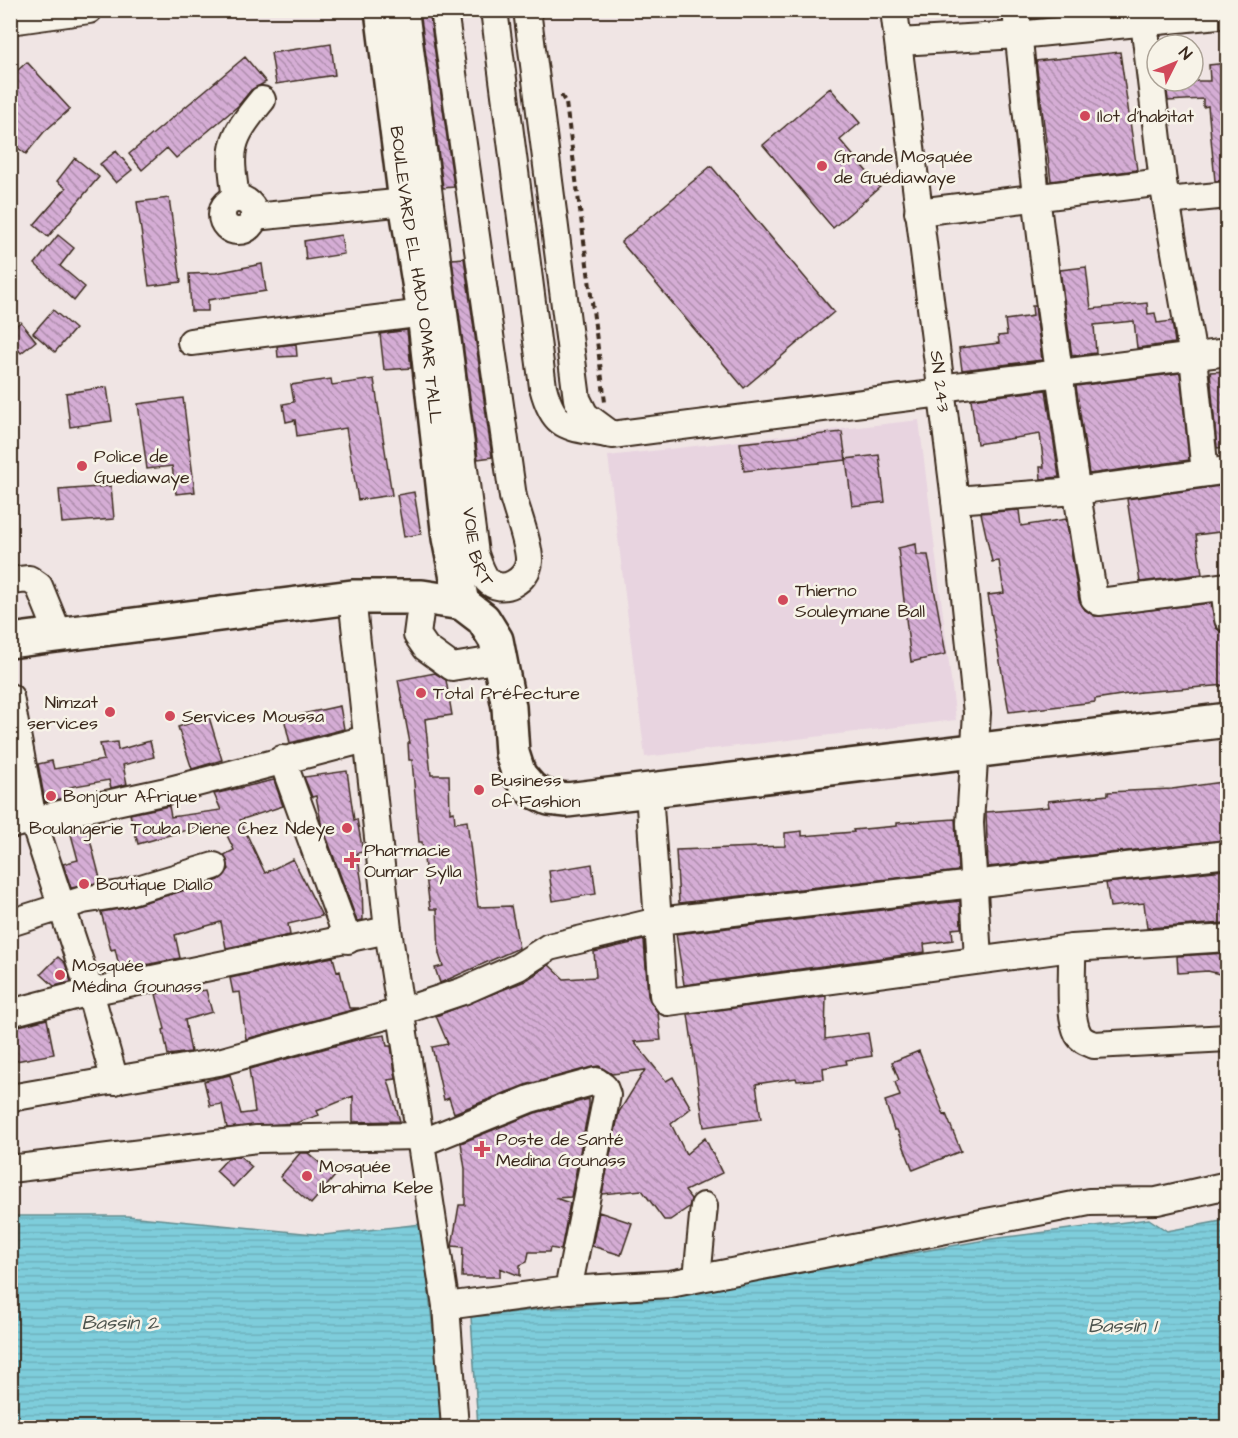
<svg xmlns="http://www.w3.org/2000/svg" width="1238" height="1438" viewBox="0 0 1238 1438" font-family="'Architects Daughter',sans-serif">
	<style>
		.built { fill: #e8d4e0 }
		.water { fill: url(#water-rules); stroke: #638c8f; stroke-width: 1.5 }
		.building { fill: url(#building-back-hatch); stroke: #3b2a1e; stroke-width: 1.5 }
		.lines { fill: none; stroke-linecap: round; stroke-linejoin: round }
		.minor-casing { stroke: #3b2a1e; stroke-width: 30 }
		.major-casing { stroke: #3b2a1e; stroke-width: 38 }
		.path { stroke: #3b2a1e; stroke-width: 4; stroke-dasharray: 6 4.5; stroke-linecap: butt }
		.minor { stroke: #f7f3e8; stroke-width: 26 }
		.major { stroke: #f7f3e8; stroke-width: 33 }
		.poi-dot { fill: #d1495b; stroke: #f7f3e8; stroke-width: 2 }
		.labels { text-anchor: middle; stroke-width: 5; stroke-linejoin: round; paint-order: stroke }
		.poi-label { font-size: 18px; fill: #3b2a1e; stroke: #f7f3e8; text-anchor: start }
		.street-label { font-size: 18px; fill: #3b2a1e; stroke: #f7f3e8 }
		.water-label { font-size: 20px; font-style: italic; fill: #4c534d; stroke: #f7f3e8 }
	</style>
	<defs>
		<pattern id="water-rules" width="6" height="5" patternUnits="userSpaceOnUse" patternTransform="scale(1.5)"><rect width="6" height="5" fill="#7ecddb"/><path d="M0 2.5h6" fill="none" stroke="#6eb0bc"/></pattern>
		<pattern id="building-back-hatch" width="6" height="6" patternUnits="userSpaceOnUse" patternTransform="scale(1.5)"><rect width="6" height="6" fill="#d5add5"/><path d="M-1 5l2 2M0 0l6 6M5-1l2 2" fill="none" stroke="#ae8dac"/></pattern>
	</defs>
	<rect width="100%" height="100%" fill="#f0e5e4"/>
	<filter id="ink" filterUnits="userSpaceOnUse"><feTurbulence type="fractalNoise" baseFrequency=".0167" numOctaves="2"/><feDisplacementMap in="SourceGraphic" scale="12" xChannelSelector="R" yChannelSelector="G"/><feConvolveMatrix kernelMatrix="1 2 1 2 8 2 1 2 1" color-interpolation-filters="sRGB"/></filter>
	<g filter="url(#ink)">
		<path class="built" d="M919,420l37,300 -311,37 -37,-301z"/>
		<path class="water" d="M10,1216h117l197,19 97,-11 23,203h-433z
			M1149,1219l18,12 60,-11v207h-749l-7,-110 210,-23 310,-55z"/>
		<path class="building" d="M420,10h9l25,177 -11,1z
			M1031,10h60v3l-59,6z
			M331,44l4,31 -59,9 -5,-31z
			M1120,52l17,118 -86,11 -15,-120z
			M245,57l21,25 -15,8 -13,16 -62,52 -9,-10 -25,22 -13,-16z
			M27,62l43,47 -26,23 -18,22 -16,-12v-65z
			M1227,63v117l-12,1 -7,-75 -5,1v-8l-35,2 -2,-20h44l-1,-16z
			M830,88l30,35 -20,17 40,47 -47,41 -70,-83z
			M116,151l16,19 -16,13 -16,-19z
			M75,158l24,19 -51,60 -14,-12 32,-37 -9,-7z
			M711,166l123,146 -90,76 -123,-146z
			M169,198l12,84 -32,4 -12,-84z
			M58,235l16,13 -14,18 25,21 -11,14 -39,-37z
			M341,235l3,19 -38,6 -2,-19z
			M464,258l28,199 -14,2 -26,-200z
			M262,264l4,27 -58,9v11h-17l-2,-37 27,-1z
			M1086,267l5,42 56,-6 1,11 7,-1 2,10 15,-2 3,22 -38,5 -3,-27 -40,4 2,28 -24,3 -12,-86z
			M1032,306h3l7,54 -80,10 -3,-22 40,-5 -1,-7 9,-1 -2,-15 28,-4z
			M53,310l22,19 -20,23 -22,-19z
			M21,322l15,19 -15,12 -11,-13v-10z
			M407,330l4,38 -27,2 -4,-36z
			M296,344l1,12 -19,1 -1,-11z
			M1226,371l1,76 -10,1 -7,-76z
			M1180,373l9,87 -100,14 -13,-88z
			M331,379l1,6 42,-6 18,116 -34,5 -12,-72 -49,8 -2,-16 -9,2 -3,-18 11,-2 -3,-17z
			M107,387l5,34 -42,6 -4,-34z
			M1046,390l13,87 -18,2 -1,-12h4l-4,-33 -63,10 -6,-45z
			M183,398l12,94 -19,2 -4,-28 -25,3 -9,-65z
			M842,432l4,28 -102,11 -4,-28z
			M879,455l6,47 -33,4 -6,-47z
			M1227,485v46l-31,4 6,39 -62,8 -13,-83z
			M111,486l3,33 -52,4 -3,-33z
			M414,492l7,42 -17,3 -7,-42z
			M1019,510l2,16 45,-7 13,81 6,10 10,6 116,-13 5,25 7,5 1,5 3,-1v48l-86,7 -46,7v3l-86,10 -21,-117 16,-2 -5,-32 -7,1 -11,-49z
			M916,544l1,11h11l18,99 -35,8 -13,-114z
			M435,673l11,7 6,35 -27,4 6,56h18l1,38 4,-1 1,11 12,-2 11,86 33,-1 8,42 -79,35 -5,-15 8,-2 -4,-12 -2,-45h-7l-8,-67h-3l-7,-82h-3l-1,-17h2l-12,-63z
			M340,706l4,23 -54,14 -6,-25z
			M209,717l13,43 -30,9 -14,-42z
			M150,741l4,16 -31,8 4,19 -16,4 -2,-8 -40,7 1,10 -25,5 -7,-38 14,-3 2,8 50,-9 -4,-16 17,-2 1,8z
			M347,771l7,49 3,-1 6,33 -6,1 5,30 1,37 -6,1 -36,-99 -5,-26 -4,1 -8,-20z
			M274,780l9,26 -43,14 25,53 28,-14 29,57 -34,8 2,11 -64,13 -5,-26 -46,13 5,23 -60,12 -5,-21 -4,1 -10,-38 24,-4 94,-28 10,-11 -5,-14 10,-5 -12,-25 -31,4 -53,15 -8,-30 39,-8 2,11 50,-7 -7,-16z
			M10,781l6,27 -6,2z
			M1222,782l4,32h-5l2,26 -235,27 -2,-55 63,-5 -1,-6 60,-6v-3l64,-3z
			M955,819l3,52 -279,32 -3,-53 109,-4v-13l17,-2v5l52,-4 -1,-2 44,-4v-3z
			M86,824l15,58 -30,6 -8,-24 15,-4 -9,-33z
			M592,864l4,30 -43,7 -4,-30z
			M1224,870l1,23h-3l3,30 -78,5 -3,-25 -34,4 -4,-24z
			M960,901l1,27 -9,1 1,11 -29,4 1,8 -241,33 -8,-51z
			M644,940l4,56 10,17 3,27 -27,2 32,39 7,-4 18,31 -20,16 15,30 19,-16 17,35 -37,18 6,8 -2,8 -19,13h-6l-22,-30 -40,4 17,-82 26,-42 -33,4 -13,-8 -7,1 -67,18 -71,28 -5,-15 -5,2 -12,-53 16,-3 -12,-28 89,-35 24,-16 15,14 32,-2 -2,-25z
			M1227,953v23l-19,-5 -30,2 -1,-17z
			M58,957l7,6 6,19 -17,4 -13,-12z
			M333,957l4,15 3,-1 9,37h10l-113,31 -6,-47 -7,1 -3,-15z
			M199,985l2,6 5,-1 6,22 -27,8 6,32 -23,3 -5,-25 2,-1 -9,-35z
			M826,996l-1,43 43,-6 4,23 -26,4 1,4 -24,4 1,11 -27,2 -1,-3 -40,6 5,35 -57,8 -16,-113z
			M47,1019l7,35 -44,8v-16l4,-1 -3,-17z
			M385,1035l2,11h4l5,33 -8,1 12,41 -47,1v-26l-36,15 2,4 -23,8 -69,5 -5,-24 -12,2 -6,-25 26,-6 11,39 14,-2 -6,-43 115,-31z
			M919,1051l25,64 2,-1 15,37 -48,19 -16,-40h-3l-9,-29 15,-5 -5,-14 4,-2 -7,-18z
			M589,1099v8l-18,90 -16,1 15,5 -9,47 -11,-2 -1,4h-20l-2,10 -7,3v11l-20,-8v9h-38l1,-30 -11,-1 7,-41h6v-36l-4,-26 74,-30z
			M300,1153h8l27,23 -24,28 -31,-27z
			M240,1156l12,11 -19,20 -17,-16 12,-13z
			M599,1212l33,11 -11,32 -29,-9z"/>
		<g class="lines">
			<g class="minor-casing">
				<g id="minor">
					<path id="s1" d="M405,10l70,544c3,8 6,19 12,26 15,16 41,0 42,-19 1,-14 -12,-49 -16,-64l-69,-487"/>
					<path d="M494,10l49,377c11,43 24,39 63,47"/>
					<path d="M527,10l50,389 8,16 27,20 329,-42"/>
					<path id="s2" d="M894,10l61,490 22,213 -7,110 8,136"/>
					<path d="M1016,10c19,197 45,393 78,588l5,4 129,-16"/>
					<path d="M10,21l79,-11"/>
					<path d="M1144,22l19,160 30,175 12,116"/>
					<path d="M899,42l119,-7 210,-21"/>
					<path d="M236,199c-7,-51 -8,-58 26,-99"/>
					<circle cx="238" cy="215" r="16"/>
					<path d="M1167,201l61,-6"/>
					<path d="M918,212l245,-30"/>
					<path d="M254,217l152,-15"/>
					<path d="M191,342l233,-29"/>
					<path d="M940,388l288,-36"/>
					<path d="M955,500l121,-9 152,-21"/>
					<path d="M10,581l19,-2 10,7 20,49"/>
					<path d="M1224,587l4,32"/>
					<path d="M352,597l36,333 58,376 9,122"/>
					<path d="M422,597l-5,38 9,13 26,19 49,-8"/>
					<path d="M10,697l23,123 57,172 25,89"/>
					<path d="M282,759l66,181"/>
					<path d="M649,792l14,203 5,7 404,-54 156,-10"/>
					<path d="M10,825l152,-33 204,-53"/>
					<path d="M10,923l73,-23 38,-6 93,-28"/>
					<path d="M1072,948c1,23 -4,66 6,86 4,7 9,8 16,11l134,-7"/>
					<path d="M10,1013l80,-21 298,-62"/>
					<path d="M10,1098l209,-36 181,-50 63,-21 55,-24 31,-20 109,-26 570,-67"/>
					<path d="M421,1143l109,-44 66,-18 8,6 3,8 -39,195"/>
					<path d="M10,1169l247,-30 163,-3"/>
					<path d="M697,1278l7,-72"/>
					<path d="M446,1306l122,-16 102,-6 419,-82 68,-1 71,-16"/>
				</g>
			</g>
			<g class="major-casing">
				<g id="major">
					<path id="s3" d="M382,10l24,192 18,111 25,225 13,65"/>
					<path d="M10,641l342,-44h70l40,6 21,16 13,21 13,67 3,46 7,22 13,15 17,8 18,2 661,-80"/>
				</g>
			</g>
			<path class="path" d="M561,95l5,8 39,299"/>
			<use href="#minor" class="minor"/>
			<use href="#major" class="major"/>
		</g>
	</g>
	<g class="poi-dot">
		<circle cx="1085" cy="116" r="6"/>
		<circle cx="822" cy="166" r="6"/>
		<circle cx="82" cy="466" r="6"/>
		<circle cx="783" cy="600" r="6"/>
		<circle cx="421" cy="693" r="6"/>
		<circle cx="110" cy="712" r="6"/>
		<circle cx="170" cy="716" r="6"/>
		<circle cx="479" cy="790" r="6"/>
		<circle cx="51" cy="796" r="6"/>
		<circle cx="347" cy="828" r="6"/>
		<path d="M349 851h6v6h6v6h-6v6h-6v-6h-6v-6h6z"/>
		<circle cx="84" cy="884" r="6"/>
		<circle cx="60" cy="975" r="6"/>
		<path d="M479 1140h6v6h6v6h-6v6h-6v-6h-6v-6h6z"/>
		<circle cx="307" cy="1176" r="6"/>
	</g>
	<g class="labels">
		<g class="poi-label">
			<text x="1097" y="122">Ilot d'habitat</text>
			<text x="834" y="162">Grande Mosquée<tspan x="834" dy="21">de Guédiawaye</tspan></text>
			<text x="94" y="462">Police de<tspan x="94" dy="21">Guediawaye</tspan></text>
			<text x="795" y="596">Thierno<tspan x="795" dy="21">Souleymane Ball</tspan></text>
			<text x="433" y="699">Total Préfecture</text>
			<text x="98" y="708" text-anchor="end">Nimzat<tspan x="98" dy="21">services</tspan></text>
			<text x="182" y="722">Services Moussa</text>
			<text x="491" y="786">Business<tspan x="491" dy="21">of Fashion</tspan></text>
			<text x="63" y="802">Bonjour Afrique</text>
			<text x="335" y="834" text-anchor="end">Boulangerie Touba Diene Chez Ndeye</text>
			<text x="364" y="856">Pharmacie<tspan x="364" dy="21">Oumar Sylla</tspan></text>
			<text x="96" y="890">Boutique Diallo</text>
			<text x="72" y="971">Mosquée<tspan x="72" dy="21">Médina Gounass</tspan></text>
			<text x="496" y="1145">Poste de Santé<tspan x="496" dy="21">Medina Gounass</tspan></text>
			<text x="319" y="1172">Mosquée<tspan x="319" dy="21">Ibrahima Kebe</tspan></text>
		</g>
		<g class="street-label">
			<text dy="6" stroke="none"><textPath href="#s3" startOffset="267">BOULEVARD EL HADJ OMAR TALL</textPath></text>
			<text dy="6" stroke="none"><textPath href="#s2" startOffset="374">SN 243</textPath></text>
			<text dy="6" stroke="none"><textPath href="#s1" startOffset="542">VOIE BRT</textPath></text>
		</g>
		<g class="water-label">
			<text x="120" y="1329">Bassin 2</text>
			<text x="1122" y="1332">Bassin 1</text>
		</g>
	</g>
	<rect width="1238" height="1438" fill="none" stroke="#f7f3e8" stroke-width="36"/>
	<rect x="18" y="18" width="1202" height="1402" fill="none" stroke="#3b2a1e" stroke-width="2" filter="url(#ink)"/>
	<g transform="translate(1175 63) rotate(47)"><circle r="28" fill="#f7f3e8" stroke="#aca397" stroke-width="1.5"/>
	<path d="M0-4.5L10 22L0 15L-10 22Z" fill="#d1495b"/>
	<text y="-9" font-size="16" font-weight="bold" text-anchor="middle" fill="#3b2a1e">N</text>
	</g>
</svg>
